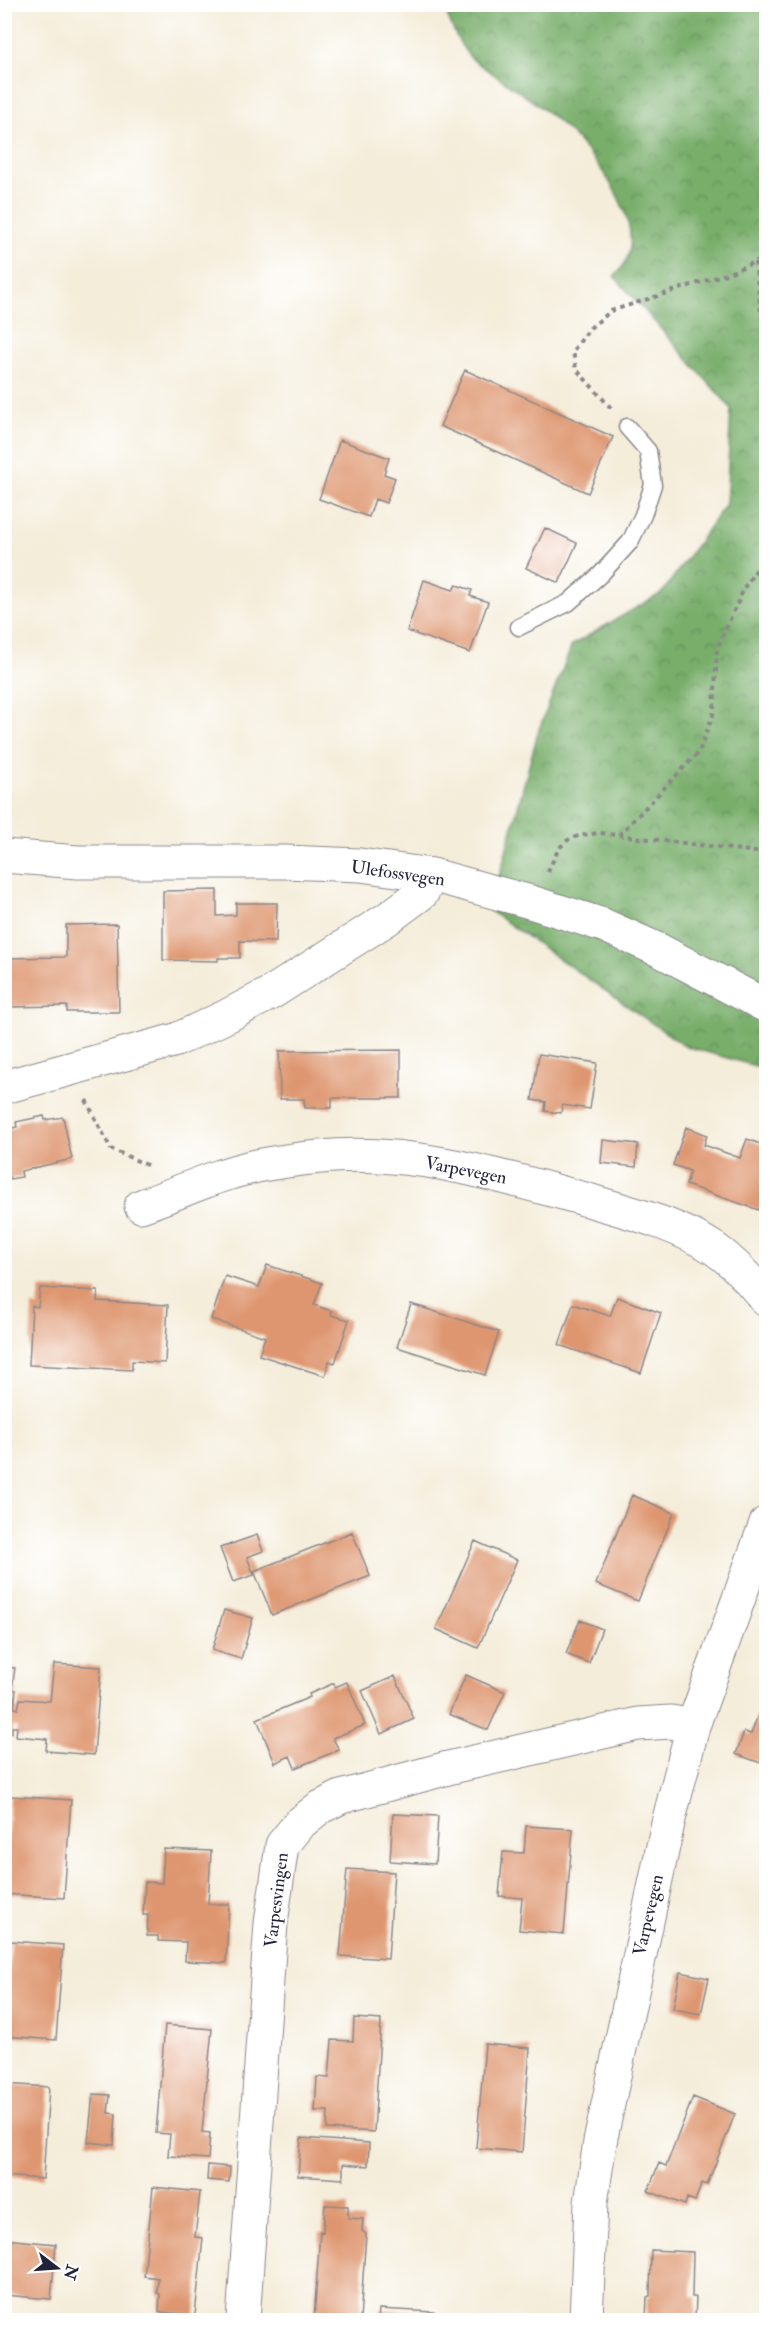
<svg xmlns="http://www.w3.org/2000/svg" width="771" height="2325" viewBox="0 0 771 2325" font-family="'IM FELL Double Pica',serif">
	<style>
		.forest { fill: url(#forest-crowns); stroke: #4d6853; stroke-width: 1.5 }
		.building { fill: #de9670 }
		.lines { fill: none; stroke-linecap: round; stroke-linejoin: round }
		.lane-casing { stroke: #8b888a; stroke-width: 19 }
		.street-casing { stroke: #8b888a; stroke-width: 35 }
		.secondary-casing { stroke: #8b888a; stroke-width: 35 }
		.path { stroke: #8b888a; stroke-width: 4; stroke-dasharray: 4.5 4.5; stroke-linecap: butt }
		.lane { stroke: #fff; stroke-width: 16 }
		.street { stroke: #fff; stroke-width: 33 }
		.secondary { stroke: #fff; stroke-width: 33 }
		.labels { text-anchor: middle; stroke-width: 5; stroke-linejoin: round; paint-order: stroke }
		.street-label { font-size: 18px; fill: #22223b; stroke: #fff }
	</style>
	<defs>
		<pattern id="forest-crowns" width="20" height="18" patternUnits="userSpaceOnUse" patternTransform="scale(1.5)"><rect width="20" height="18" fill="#78ae6b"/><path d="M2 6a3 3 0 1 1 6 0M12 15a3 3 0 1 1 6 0" fill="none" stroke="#628d59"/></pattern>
	</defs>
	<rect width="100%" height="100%" fill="#fff"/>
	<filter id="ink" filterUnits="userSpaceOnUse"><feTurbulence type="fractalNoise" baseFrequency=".0167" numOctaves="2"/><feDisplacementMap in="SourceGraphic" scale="12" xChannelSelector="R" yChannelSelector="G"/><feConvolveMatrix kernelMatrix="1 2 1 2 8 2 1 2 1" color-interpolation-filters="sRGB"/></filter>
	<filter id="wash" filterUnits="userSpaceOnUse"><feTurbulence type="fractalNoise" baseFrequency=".008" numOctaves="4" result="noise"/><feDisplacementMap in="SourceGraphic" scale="24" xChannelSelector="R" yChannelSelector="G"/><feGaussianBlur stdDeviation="1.35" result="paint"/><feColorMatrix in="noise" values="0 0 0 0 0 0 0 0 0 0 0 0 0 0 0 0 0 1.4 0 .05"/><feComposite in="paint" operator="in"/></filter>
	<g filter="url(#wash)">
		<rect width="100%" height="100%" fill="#f4edda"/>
		<path class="forest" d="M443,5h323v1064l-81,-23 -195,-135 48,-179 34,-87 90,-52 64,-89 5,-96 -117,-132c47,-40 -19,-121 -52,-151 -21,-20 -46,-35 -70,-52 -7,-5 -16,-10 -22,-16 -13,-15 -20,-35 -27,-52z"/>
		<g id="blocks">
			<path class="building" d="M465,370l148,67 -25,56 -148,-67z
				M340,440l49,18 -5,16 11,4 -9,25 -11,-4 -6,18 -50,-18z
				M545,528l32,15 -18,40 -33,-15z
				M424,580l29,10 3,-5 16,5 -2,6 18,6 -18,51 -63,-22z
				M217,890v26l19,-1v-12h41l-1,39 -36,-1v17h-22v3l-55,-1v-69z
				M117,924l2,88h-52v-6l-60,1 -1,-49 60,-1v-32z
				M401,1050v48h-69v10h-27l-1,-9h-24l-1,-48z
				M539,1054l58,9 -7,46 -28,-4 -1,8 -16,-2 1,-9 -14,-2z
				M44,1116l1,4 18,-3 9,42 -51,12 1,6 -12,2 -1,-5 -5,1v-45l13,-3 -1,-5z
				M686,1127l21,8 -3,10 36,13 7,-19 19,7v44l-7,20 -73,-25 4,-14 -17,-6z
				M603,1140l35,4 -2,23 -35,-4z
				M267,1265l55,18 -8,22 18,6 -1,4 18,5 -14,43 -6,-2 -4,15 -66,-21 6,-18 -54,-18 14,-43 34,11z
				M40,1288l58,3 -1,10 71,4 -3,58 -33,-2v9l-103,-5 3,-59 6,1z
				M617,1297l44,16 -20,60 -82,-28 14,-41 37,12z
				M411,1304l88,28 -14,43 -88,-28z
				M632,1495l42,18 -36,88 -42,-17z
				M352,1532l18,44 -98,39 -18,-44z
				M257,1535l6,16 -16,6 7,18 -21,7 -13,-34z
				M475,1541l42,19 -39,88 -42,-19z
				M224,1610l29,8 -12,41 -29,-9z
				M580,1620l22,9 -13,34 -23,-9z
				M54,1664l47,3 -7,88 -48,-4 1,-12 -31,-3 1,-9h-5v6l-8,-1v-65l11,1 -3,21 4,1 -2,18 4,1 2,-10 30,2z
				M466,1675l39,17 -17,38 -39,-16z
				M395,1676l19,43 -33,15 -19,-43z
				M347,1682l18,43 -32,13 6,12 -44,18 -5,-12 -15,7 -18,-44 53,-22 -1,-3 25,-11 1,4z
				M766,1693v72l-30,-11 8,-22 7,2z
				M10,1796l61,4 -7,98 -60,-4z
				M393,1814l45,2 -3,48 -45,-3z
				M526,1826l47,3 -9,105 -45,-4 3,-32 -23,-2 4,-44 21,1z
				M164,1849l47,2 -3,53h21l-3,59 -41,-2 1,-19 -28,-1v-5h-11l1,-21h-5l2,-33 17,1z
				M347,1869l47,3 -6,87 -48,-3z
				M11,1941l52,4 -7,95 -52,-4v-45h4z
				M680,1972l29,6 -8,36 -28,-5z
				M354,2018l27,2 -7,112 -47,-3 1,-18h-13l2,-34 12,1 3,-38 21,1z
				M165,2025l47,4 -10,103 8,1 -2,26 -40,-3 2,-22 -14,-1z
				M485,2044l45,4 -8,104 -46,-4z
				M4,2084l45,3 -6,92 -39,-3z
				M93,2094l17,1 -2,18 8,1 -2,31 -26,-3z
				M693,2097l42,17 -28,71 -5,-2 -7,18 -8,-3 -2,7 -37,-14 11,-28 7,3z
				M301,2138l68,5 -1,23 -25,-2v15l-45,-3z
				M208,2165l22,2 -1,15 -22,-2z
				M153,2187l47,5 -5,45 8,1 -8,77 -36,-3 1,-18 -3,-1 1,-15 -14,-2z
				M325,2205l23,1v12l15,1 -1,12 4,3 -6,86h-46l6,-89 3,1z
				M4,2239l52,5 -5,55 -47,-4z
				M651,2250l42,2 -1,45h4l-1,23h-49l1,-23 3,-1z
				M379,2309l55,3v8h-56z"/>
		</g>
	</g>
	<g filter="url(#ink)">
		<use href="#blocks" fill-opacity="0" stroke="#8b888a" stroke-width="1.5"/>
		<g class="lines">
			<g class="lane-casing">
				<path id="lane" d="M519,627l49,-24 33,-29 29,-32 13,-27 10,-30 -5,-34 -21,-24"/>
			</g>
			<g class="street-casing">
				<path id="street" d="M4,1087l172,-47 49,-23 46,-24 116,-74 35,-26 10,-18
					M141,1206c38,-13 76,-32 116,-40 20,-4 42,-7 63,-9 91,-9 181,19 268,43 43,13 89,24 127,49 20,14 36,32 51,51
					M243,2320l28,-397 11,-78 17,-21 20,-16 22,-11 107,-29 190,-44 33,-2 22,4
					M586,2320l5,-117 9,-61 68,-319 25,-97 73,-203"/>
			</g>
			<g class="secondary-casing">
				<path id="secondary" d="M4,856l74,6h207l75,3 72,10 102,28 69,22 56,25 107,56"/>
			</g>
			<path class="path" d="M755,262l8,66 3,7
				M611,408l-35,-39 -3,-18 17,-23 21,-17 118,-38 37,-16
				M619,835l80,-83 15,-40 3,-64 29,-64 20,-27
				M548,872c14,-33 16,-35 52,-39l166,20
				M86,1100l25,49 38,17"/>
			<use href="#lane" class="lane"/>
			<use href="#street" class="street"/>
			<use href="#secondary" class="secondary"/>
		</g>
	</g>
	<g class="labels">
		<g class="street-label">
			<text transform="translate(398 873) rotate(8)" y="6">Ulefossvegen</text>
			<text transform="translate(466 1170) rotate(11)" y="6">Varpevegen</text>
			<text transform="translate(276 1900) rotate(-83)" y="6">Varpesvingen</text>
			<text transform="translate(648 1915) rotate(-77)" y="6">Varpevegen</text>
		</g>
	</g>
	<rect width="771" height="2325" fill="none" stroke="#fff" stroke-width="24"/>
	<g transform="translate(57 2268) rotate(107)" stroke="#ffffff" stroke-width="4.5" paint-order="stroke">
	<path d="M0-4.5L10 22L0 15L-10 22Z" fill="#22223b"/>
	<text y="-9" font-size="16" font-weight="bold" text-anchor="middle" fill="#22223b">N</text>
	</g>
</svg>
